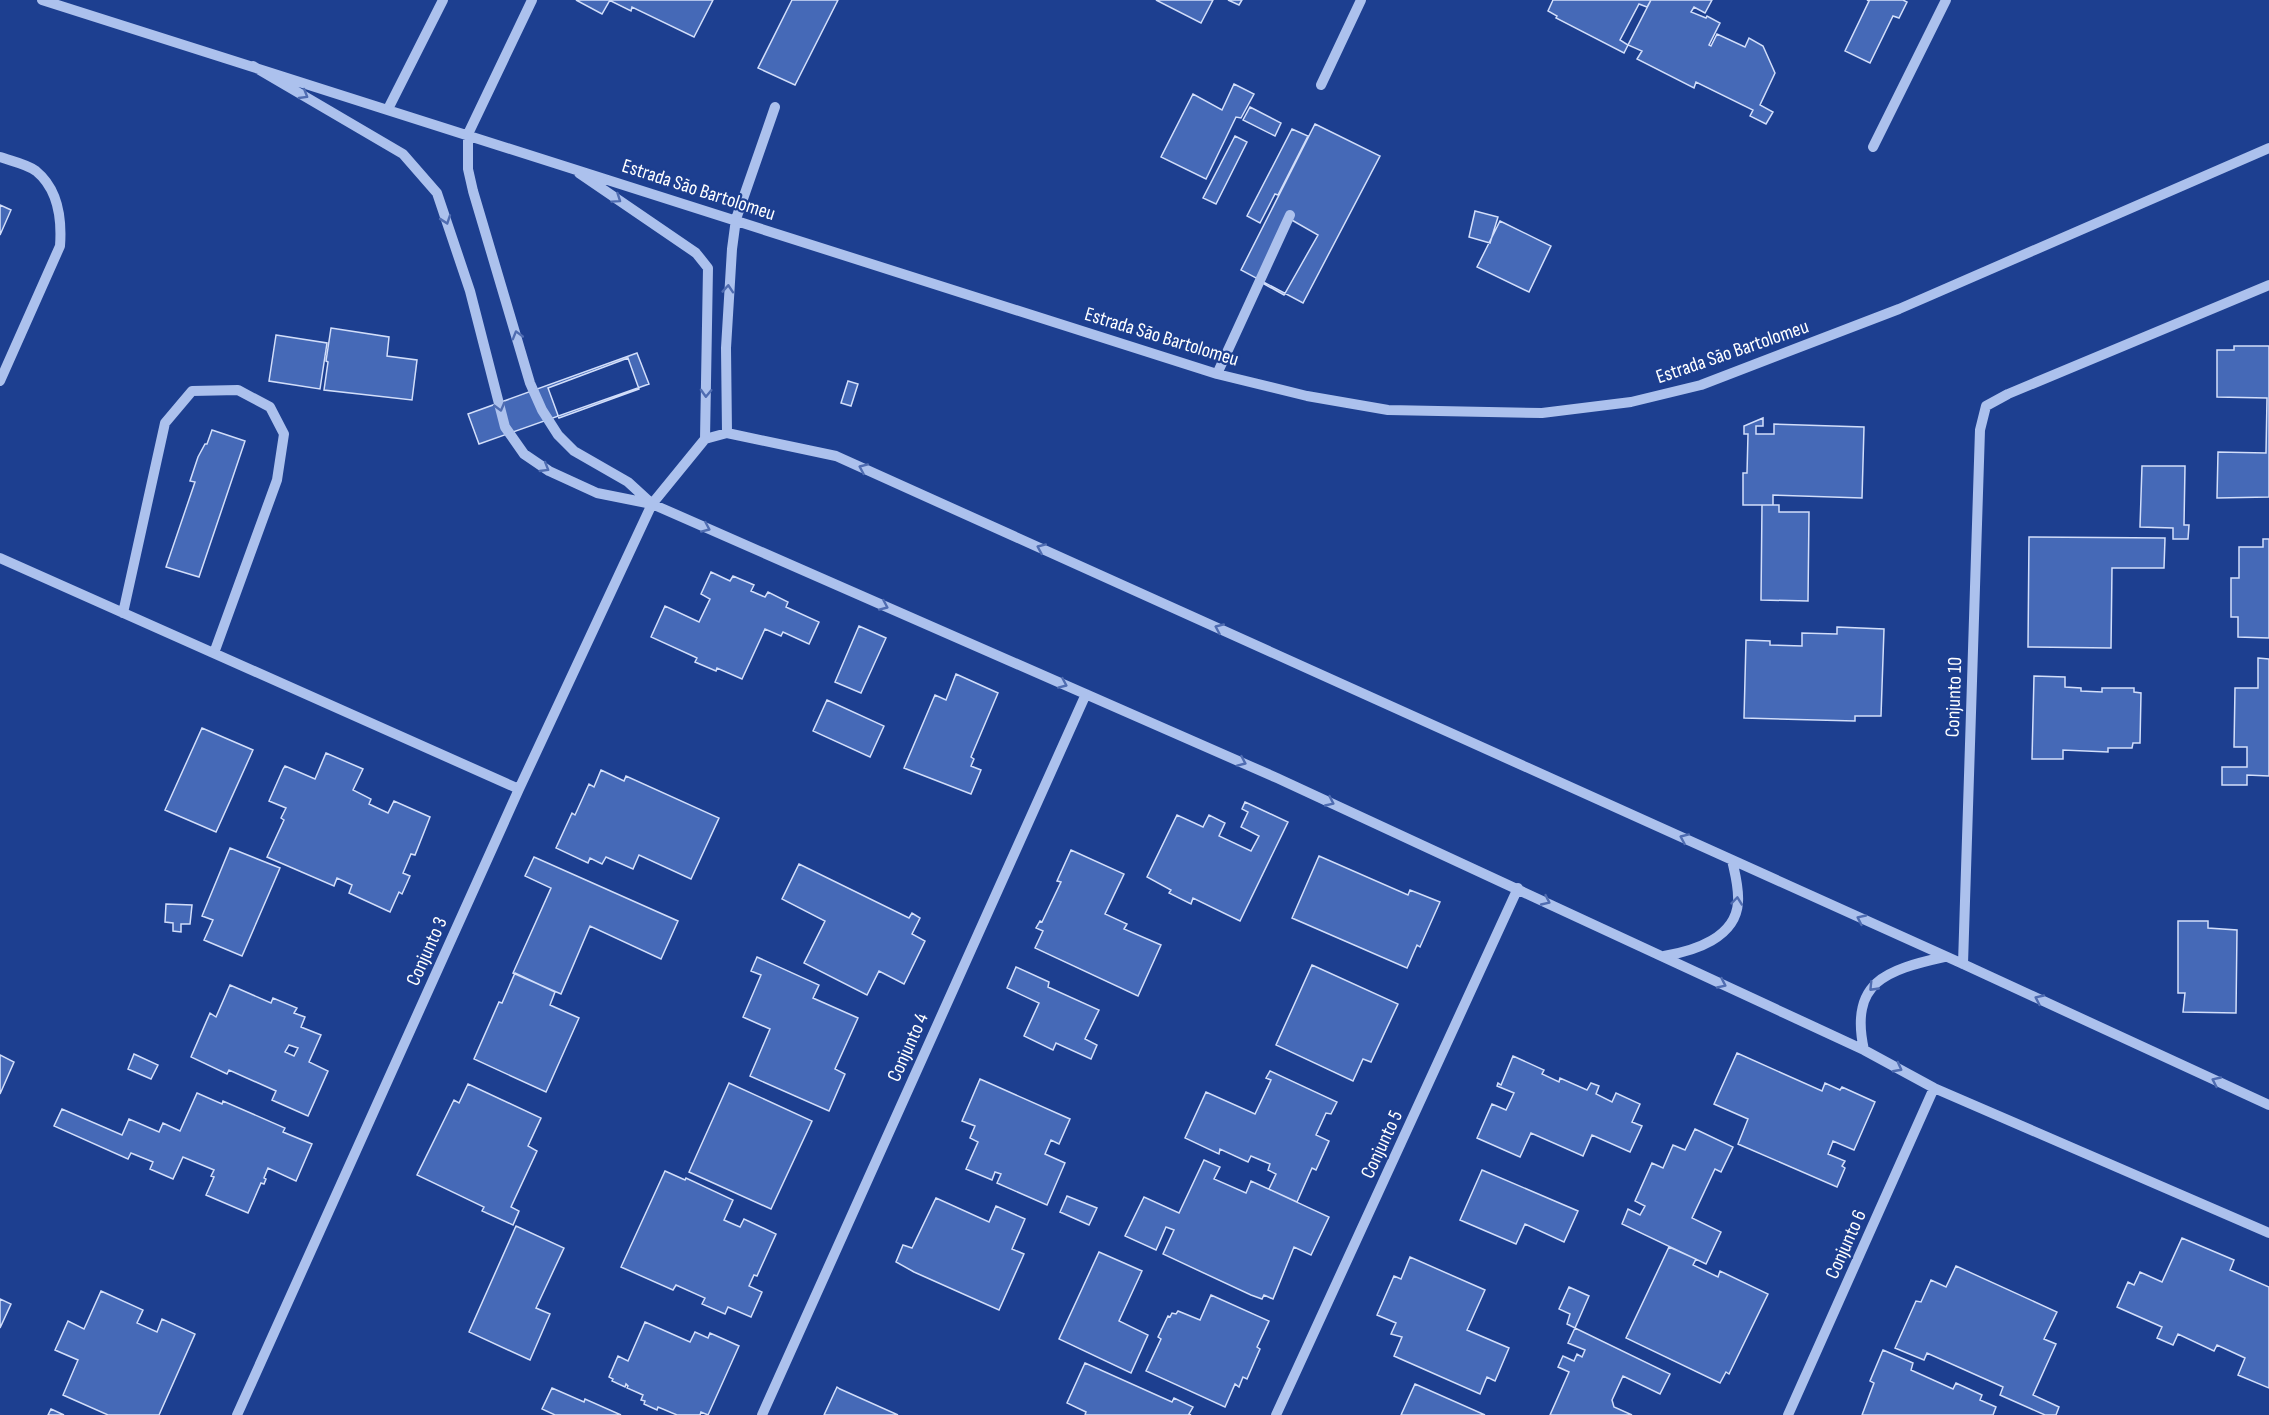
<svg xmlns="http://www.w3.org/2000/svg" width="2269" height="1415" viewBox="0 0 2269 1415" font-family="'Sofia Sans Condensed',sans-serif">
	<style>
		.building { fill: #4569b7; stroke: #d2defa; stroke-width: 1.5; fill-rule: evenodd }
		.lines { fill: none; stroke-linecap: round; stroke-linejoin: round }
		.minor { stroke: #acc1ed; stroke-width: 10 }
		.oneway { stroke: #4f6cb1 }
		.labels { text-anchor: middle; stroke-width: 4.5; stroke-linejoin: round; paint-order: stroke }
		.street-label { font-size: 20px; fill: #fff; stroke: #1d3f90 }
	</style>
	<rect width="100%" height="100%" fill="#1d3f90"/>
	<path class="building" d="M576,0h34l-8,14z
		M609,0h104l-19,37 -62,-30 -1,4z
		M792,0h46l-43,85 -37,-17z
		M1156,0h57l-12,23z
		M1228,0h14l-3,5z
		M1553,0h98l-4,7 -8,-3 -19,36 8,5 -4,8 -68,-35 1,-2 -9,-5z
		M1651,0h61l-7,13 -11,-6 -3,5 15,6 1,-2 13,7 -11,22 2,1 6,-12 28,13 4,-9 14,8 12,27 -15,32 13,7 -7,12 -16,-8 3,-6 -57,-28 -2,6 -57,-29 5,-8 -14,-6z
		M1867,0h36l4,2 -8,16 -6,-2 -23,47 -25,-12 24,-50z
		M1234,84l20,10 -13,24 -5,-1 -30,62 -45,-22 32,-63 29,16z
		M1250,107l31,16 -6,13 -32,-16z
		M1315,124l65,32 -77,147 -62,-33z
		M1292,129l16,7 -30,59 -3,-1 -15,29 -13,-7z
		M1235,136l12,6 -31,62 -13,-6z
		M0,205l11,5 -11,25z
		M1475,211l23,6 -8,26 -21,-6z
		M1290,219l28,16 -34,60 -27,-15z
		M1500,221l51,25 -22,46 -52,-25z
		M331,328l58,9 -2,19 30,4 -5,40 -88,-10 4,-28 -2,-1z
		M276,335l51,8 -7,46 -51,-8z
		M2234,346h35v151l-52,1 1,-46 48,1 1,-55 -50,-1v-47h17z
		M637,353l12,31 -170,60 -11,-30z
		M628,358l11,31 -80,29 -11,-30z
		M848,381l10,3 -7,22 -10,-3z
		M1763,418v8h-7v8h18v-10l90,3 -2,71 -89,-3v10h-30v-32h4l1,-39h-4v-8z
		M212,430l33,11 -46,136 -33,-10 29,-85 -5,-1 8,-24 7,-13h2z
		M2142,466h43l-1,59h5l-1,14h-15v-11l-33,-1z
		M1762,505h17v7h30l-1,89 -47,-1z
		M2029,537l136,1 -1,30h-52l-1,80 -83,-1z
		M2263,539h6v99l-31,-1v-20h-7v-39h8v-31h24z
		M711,572l19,9 3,-5 21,9 -3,6 14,6 3,-5 20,10 -2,5 33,15 -10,22 -26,-12 -2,4 -16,-7 -23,50 -25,-11 -1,3 -21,-9 2,-4 -2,-1 -44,-20 14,-31 34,16 11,-23 -9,-5z
		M859,626l27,12 -25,55 -26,-11z
		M1837,627l47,2 -3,87h-26v5l-111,-3 2,-78 24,1v4l32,1v-13l35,1z
		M2258,658l11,1v117l-22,-1v10h-25v-18h25v-20h-13l1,-59h23z
		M956,674l42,19 -27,64 3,2 -3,7 10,4 -10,24 -67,-26 31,-73 11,5z
		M2034,676l31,1v10l16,1v3l21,1v-4h32v4l7,1 -1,50h-7l-1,5h-24v4l-45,-2v9h-31z
		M827,700l57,26 -14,31 -57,-26z
		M202,728l51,22 -37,82 -51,-22z
		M326,753l37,16 -10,21 18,9 -2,5 19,9 6,-12 36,16 -15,38 -4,-1 -8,19 7,3 -8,18 -3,-2 -9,20 -41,-19 3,-8 -15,-7 -3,8 -67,-29 17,-37 -3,-2 5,-10 -17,-7 14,-32 2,-3 30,13z
		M601,770l23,11 2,-5 93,42 -28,61 -52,-24 -6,14 -27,-12 -4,7 -12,-6 -2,5 -32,-15 16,-35 3,2 14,-31 5,3z
		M1245,802l43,20 -48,99 -47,-23 -2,6 -22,-11 2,-3 -24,-13 30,-62 26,12 6,-12 16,8 -6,13 32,15 8,-15 -18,-9 7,-15 -6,-3z
		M230,848l50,20 -38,88 -38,-16 9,-20 -11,-4z
		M1071,850l53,24 -19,40 22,10 -3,5 37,16 -23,51 -103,-48 8,-17 -7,-3 4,-7 2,1 19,-40 -4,-1z
		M1319,856l89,39 2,-5 30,12 -20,45 -3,-2 -10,23 -115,-50z
		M534,857l144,64 -17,38 -71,-33 -29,68 -48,-21 38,-85 -26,-12z
		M799,864l110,54 3,-5 8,5 -8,16 13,7 -21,43 -25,-13 -12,24 -63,-32 21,-42 -43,-22z
		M166,904l26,1 -2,19h-9v8l-8,-1v-8l-8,-1z
		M2178,921h30v7l29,2 -1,83 -53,-1 2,-19h-7z
		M757,957l62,28 -6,13 45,20 -23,51 10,5 -16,37 -79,-35 20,-47 -27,-12 18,-42 -10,-4z
		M1312,965l86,39 -27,58 -8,-3 -10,22 -77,-36z
		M1016,967l33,15 -1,5 51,23 -14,29 12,6 -6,14 -35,-16 -3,7 -29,-14 15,-33 -32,-15z
		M515,973l40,19 -5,13 29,13 -33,74 -72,-33 25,-57 3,1z
		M230,985l41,18 2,-5 24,10 -3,5 11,4 -4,10 20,8 -12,27 19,9 -20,45 -36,-16 4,-9 -47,-21 -2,4 -36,-17 19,-44 6,4zM289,1045l9,3 -4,8 -9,-4z
		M1737,1053l85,38 3,-8 15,7 2,-3 33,15 -21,48 -21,-9 -3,8 -2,5 17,7 -3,5 3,2 -8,19 -99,-43 10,-25 -34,-15z
		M134,1054l24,11 -7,14 -23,-10z
		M0,1055l14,7 -14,32z
		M1513,1056l31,14 -2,4 17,8 1,-4 27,12 4,-7 8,3 -3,8 16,8 4,-9 24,11 -8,18 10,4 -12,26 -38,-17 -9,21 -52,-23 -11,24 -43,-19 15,-34 14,6 8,-17 -17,-7 1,-3 3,2z
		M1270,1071l67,31 -6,12 -5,-1 -10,22 13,6 -13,29 -4,-2 -15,34 -28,-13 7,-15 -8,-4 2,-6 -19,-8 -3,6 -28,-13 -1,5 -34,-16 21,-46 49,22 16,-34 -5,-2z
		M980,1079l90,40 -11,25 -8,-4 -6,14 20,9 -18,42 -50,-22 4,-9 -6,-2 -3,8 -26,-11 12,-27 -8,-4 5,-12 -13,-5z
		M729,1083l83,38 -41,88 -82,-37z
		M468,1084l73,34 -13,28 9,5 -26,56 8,4 -6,14 -31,-14 2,-4 -67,-32 37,-75 5,3z
		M197,1093l25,11 1,-3 62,27 -2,4 29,12 -16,37 -28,-13 -4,10 2,1 -2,5 -3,-1 -13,30 -42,-18 8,-18 -3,-1 3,-6 -31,-13 -10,22 -23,-10 3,-7 -22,-9 -3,6 -74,-33 8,-17 60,26 7,-16 30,13 4,-9 17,8z
		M1695,1129l38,18 -12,25 -6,-3 -23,49 29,14 -15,32 -84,-40 6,-15 12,6 5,-9 -10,-5 17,-38 11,5 10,-23 12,5z
		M1204,1160l16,7 -6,12 32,14 5,-12 78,36 -18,38 -17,-8 -21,52 -9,-4 -2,4 -11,-4 -88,-41 11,-24 -8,-3 -10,23 -31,-14 19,-39 35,16z
		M1482,1170l96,41 -14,31 -39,-18 -9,20 -56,-24z
		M665,1171l20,9 1,-2 47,22 -9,20 16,7 4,-8 32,15 -19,42 -3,-1 -5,11 13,6 -11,25 -23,-10 -3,7 -23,-10 3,-6 -29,-13 -3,5 -52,-23z
		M1067,1196l30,12 -8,17 -29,-13z
		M936,1198l53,24 7,-16 29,13 -13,30 12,5 -25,56 -85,-38 -18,-10 7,-17 9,3z
		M516,1226l48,22 -28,60 14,6 -20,46 -61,-28z
		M2182,1238l52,22 -4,10 39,17v101l-31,-13 7,-17 -28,-13 -3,6 -36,-17 -5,11 -16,-7 5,-11 -45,-20 11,-25 6,3 6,-13 22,10z
		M1669,1247l27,12 -3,6 25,12 2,-6 48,23 -39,80 -3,-2 -6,11 -94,-45z
		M1099,1252l43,19 -23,50 29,14 -17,38 -72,-34z
		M1410,1257l75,33 -18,40 42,18 -14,33 -8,-4 -7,17 -86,-38 8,-19 -11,-3 5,-11 -19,-8 17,-39 7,3z
		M1956,1266l101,46 -13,27 12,5 -23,51 26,12 -3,8h-11l-45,-20 3,-8 -76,-34 -3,7 -29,-12 21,-47 5,1 10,-22 15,7z
		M1569,1287l20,9 -14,32 -8,-4 3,-10 -11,-5z
		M101,1291l42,19 -6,13 20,9 5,-13 33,15 -36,81h-51l-45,-20 15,-35 -23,-10 13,-29 16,8z
		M1211,1295l58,26 -12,26 3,2 -13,30 -4,-2 -4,10 -4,-3 -10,23 -79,-36 15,-32 -3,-2 10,-21 2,1 2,-4 4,1 2,-3 22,9z
		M0,1299l11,5 -11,24z
		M645,1322l45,20 5,-10 13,6 2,-5 29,13 -31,69 -7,-3 -1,3h-23l-19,-8 -1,3 -13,-6 1,-3 -4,-1 2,-5 -16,-7 1,-2 -2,-2 -1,3 -13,-6 1,-2 -4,-2 9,-21 10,5z
		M1575,1328l95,46 -10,20 -37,-18 -11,24 2,7 18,8h-82l19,-43 -11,-5 4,-9 1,-2 11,5 3,-7 5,3 3,-7 -17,-7z
		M1883,1350l30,13 -2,7 42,19 3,-6 26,12 -2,5 16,7 -3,8h-131l12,-32 -4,-2z
		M1085,1363l87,39 2,-4 19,9 -4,7 2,1h-106l1,-3 -19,-9z
		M1415,1384l70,31h-84z
		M837,1387l3,2 58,26h-74z
		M552,1388l32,14 1,-3 36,16h-66l-13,-6z
		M51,1409l13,6h-16z"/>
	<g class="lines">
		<path class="minor" d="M42,0l1175,374 90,22 81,14 154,3 89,-11 70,-17 198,-76 370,-161
			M532,0l-64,134v35l5,22 57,192 12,27 16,25 16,16 54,31 24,22
			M253,66l150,88 34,39 33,98 35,136 19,27 25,17 48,22 55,11 625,274 587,272 70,38 335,145
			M1321,85l40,-85
			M388,109l55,-109
			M1873,147l73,-147
			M0,157c11,4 27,7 36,14 22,18 26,48 24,75l-60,135
			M579,173l117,80 12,15 -3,171
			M1217,374l73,-159
			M727,433l-1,-85 6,-99 4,-30 39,-112
			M0,558l519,231
			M123,613l42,-190 27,-32 46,-1 32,17 14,27 -7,46 -63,173
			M1664,956c30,-5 72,-18 74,-54 1,-15 -3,-28 -6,-42
			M1963,964l17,-534 6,-24 22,-12 261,-109
			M1864,1050c-15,-68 22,-80 80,-93
			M237,1415l282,-626 133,-285 53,-65 22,-6 109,23 1127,508 306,141
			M762,1415l324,-721
			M1276,1415l242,-527
			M1788,1415l146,-327"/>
	</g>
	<defs><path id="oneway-chevron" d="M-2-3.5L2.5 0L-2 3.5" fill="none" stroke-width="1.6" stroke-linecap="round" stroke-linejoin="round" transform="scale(1.5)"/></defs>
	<g class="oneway">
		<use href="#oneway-chevron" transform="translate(304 95) rotate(31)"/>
		<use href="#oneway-chevron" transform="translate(617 199) rotate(34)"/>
		<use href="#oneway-chevron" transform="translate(446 220) rotate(71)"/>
		<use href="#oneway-chevron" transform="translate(728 289) rotate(-86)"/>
		<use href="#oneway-chevron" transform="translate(517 335) rotate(-106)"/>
		<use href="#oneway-chevron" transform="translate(706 393) rotate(92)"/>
		<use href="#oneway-chevron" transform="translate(500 407) rotate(75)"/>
		<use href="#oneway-chevron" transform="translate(545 468) rotate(31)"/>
		<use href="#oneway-chevron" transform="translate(863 468) rotate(-156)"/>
		<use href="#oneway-chevron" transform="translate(706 528) rotate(24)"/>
		<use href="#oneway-chevron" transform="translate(1041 548) rotate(-156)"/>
		<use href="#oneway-chevron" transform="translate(884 606) rotate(24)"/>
		<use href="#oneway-chevron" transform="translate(1219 628) rotate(-156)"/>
		<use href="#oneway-chevron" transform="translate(1063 684) rotate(24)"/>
		<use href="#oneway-chevron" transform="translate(1242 762) rotate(24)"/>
		<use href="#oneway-chevron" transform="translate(1330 802) rotate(25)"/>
		<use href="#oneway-chevron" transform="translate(1684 838) rotate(-156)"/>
		<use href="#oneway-chevron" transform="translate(1546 901) rotate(25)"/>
		<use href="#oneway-chevron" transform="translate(1737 901) rotate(-84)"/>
		<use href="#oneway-chevron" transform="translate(1861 919) rotate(-155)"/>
		<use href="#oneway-chevron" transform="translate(1722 984) rotate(25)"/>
		<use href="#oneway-chevron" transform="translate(1873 987) rotate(134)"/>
		<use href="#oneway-chevron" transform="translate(2039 999) rotate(-155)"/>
		<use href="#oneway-chevron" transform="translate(1898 1068) rotate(28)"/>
		<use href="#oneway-chevron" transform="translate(2216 1081) rotate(-155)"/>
	</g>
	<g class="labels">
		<g class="street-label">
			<text transform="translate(699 189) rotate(18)" y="7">Estrada São Bartolomeu</text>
			<text transform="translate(1162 336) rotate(17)" y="7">Estrada São Bartolomeu</text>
			<text transform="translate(1732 351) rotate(-19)" y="7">Estrada São Bartolomeu</text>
			<text transform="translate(1953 697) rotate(-88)" y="7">Conjunto 10</text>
			<text transform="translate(426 951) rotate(-66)" y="7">Conjunto 3</text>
			<text transform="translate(907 1047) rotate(-66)" y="7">Conjunto 4</text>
			<text transform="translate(1381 1144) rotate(-65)" y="7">Conjunto 5</text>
			<text transform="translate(1845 1244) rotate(-66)" y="7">Conjunto 6</text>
		</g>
	</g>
</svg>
